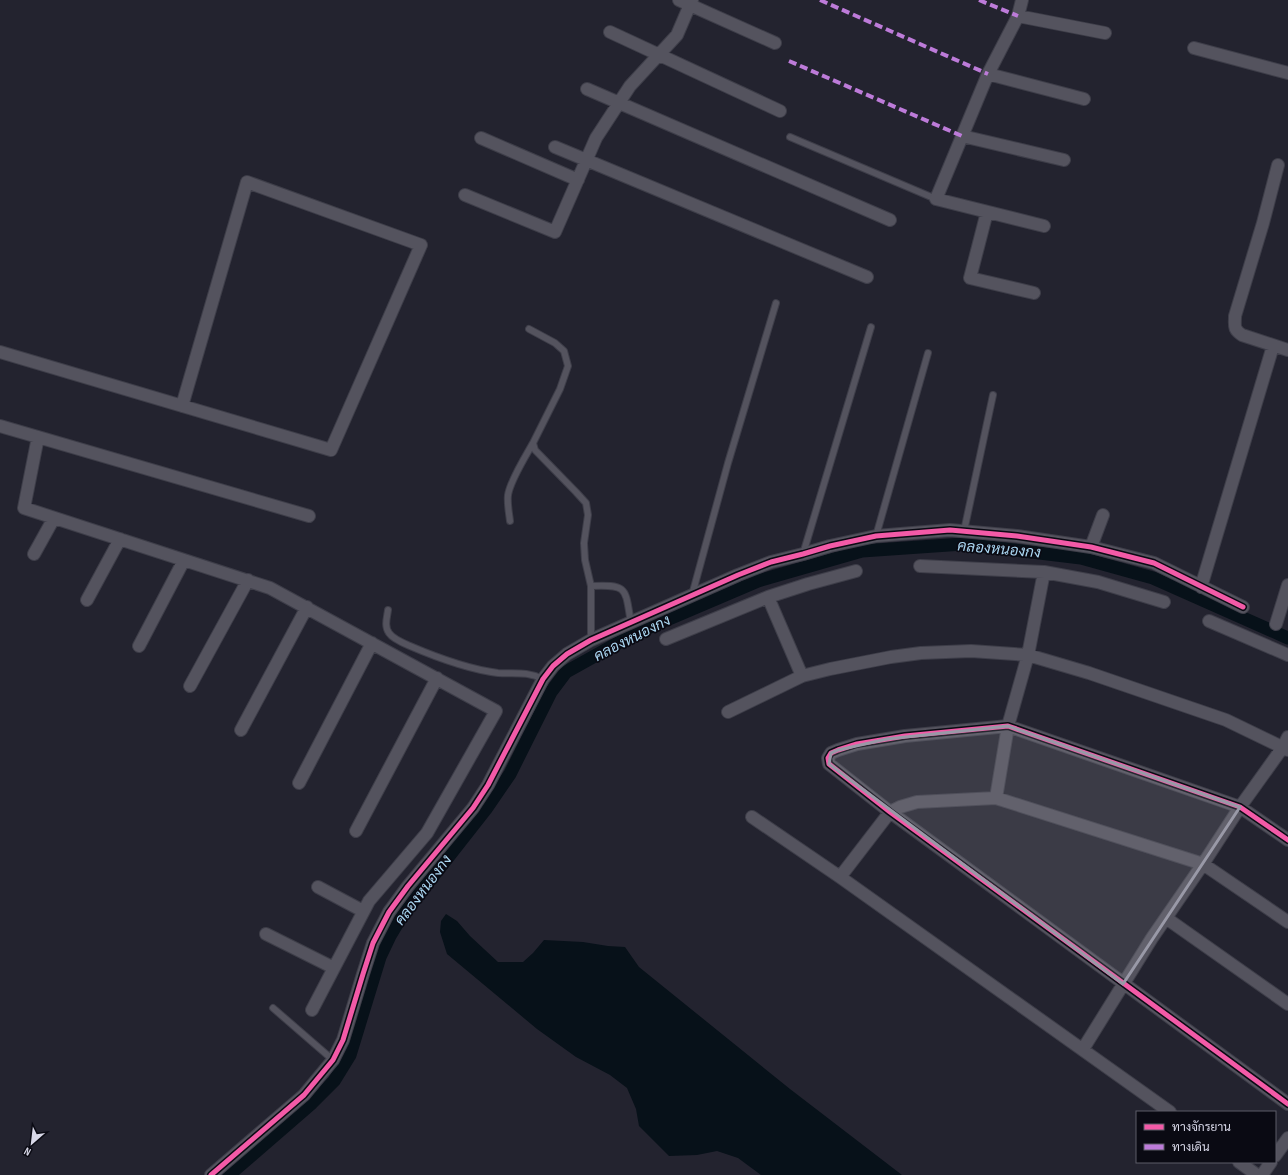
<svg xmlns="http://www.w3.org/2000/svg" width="1288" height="1175" viewBox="0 0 1288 1175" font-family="'Sofia Sans Condensed',Sarabun,sans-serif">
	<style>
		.water { fill: #071119 }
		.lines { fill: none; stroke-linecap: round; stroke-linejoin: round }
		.canal { stroke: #071119; stroke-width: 13 }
		.lane-casing { stroke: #3e3e49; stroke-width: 8 }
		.street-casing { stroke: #3e3e49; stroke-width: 14 }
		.lane { stroke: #54535e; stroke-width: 6 }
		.street { stroke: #54535e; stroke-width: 12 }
		.quiet { stroke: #bd7bd9; stroke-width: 4; stroke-dasharray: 8 4; stroke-linecap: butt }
		.cycleway-casing { stroke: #0a0a13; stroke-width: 8 }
		.cycleway { stroke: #f35aa7; stroke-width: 5 }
		.marked { fill: #9999a7; fill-opacity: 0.2; stroke: #9999a7; stroke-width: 3; stroke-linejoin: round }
		.labels { text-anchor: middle; stroke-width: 3.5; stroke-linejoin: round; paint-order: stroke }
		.water-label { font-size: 15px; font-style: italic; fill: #a9d5f0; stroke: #0a0a13 }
	</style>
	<rect width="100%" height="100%" fill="#23232f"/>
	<path class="water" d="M446,914l11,7 13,15 28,26h25l10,-9 11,-13 39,2 25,4 17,1 14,20 151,122 112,86h-141l-23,-17 -21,-7 -20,4 -28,1 -30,-30 -3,-17 -9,-21 -17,-13 -34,-18 -39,-28 -90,-75 -7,-22 1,-11z"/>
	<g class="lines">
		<path class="canal" d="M229,1175l83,-72 22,-22 16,-26 30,-98 10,-21 12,-20 84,-107 24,-35 41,-82 15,-20 70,-39 122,-52 104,-30 101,-7 118,14 72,20 135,60"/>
		<g class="lane-casing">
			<path id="lane" d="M790,137l146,62
				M529,329l26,14 9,8 4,15 -8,23 -27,54 2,7 41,42 10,11 2,12 -4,28 1,17 6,26v54
				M510,521c-1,-9 -3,-17 -2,-26 2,-14 17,-38 25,-52
				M964,531l29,-136
				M876,536l52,-183
				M803,554l68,-227
				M591,586c38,-2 34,3 40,37
				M692,595l36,-132 48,-160
				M388,610c-1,8 -4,16 1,23 4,6 14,10 21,13 28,12 57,23 88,27 16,1 29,-2 45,6
				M273,1008l60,52"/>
		</g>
		<g class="street-casing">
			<path id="street" d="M679,0l96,43
				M1022,0l-4,16 -30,58 -52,125 108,27
				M1018,16l87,17
				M610,32l170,79
				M1194,48l94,25
				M988,74l96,25
				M587,89l303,131
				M962,136l102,24
				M481,138l97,42
				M555,147l312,130
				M1278,165l-15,58 -28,93c0,10 -2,13 7,19l46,15
				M465,195l90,37 41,-94 34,-52 47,-51 15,-35
				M987,212l-17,66 64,15
				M0,352l331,98 90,-205 -174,-63 -65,224
				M0,426l309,90
				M38,437l-14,71 246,80 226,123 -69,122 -58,68 -57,109
				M1091,547l12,-32
				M34,554l20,-36
				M920,566l124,6 54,10 66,20
				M1201,587l72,-241
				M768,597l34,79
				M87,600l33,-61
				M1209,621l79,34
				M1276,624l12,-39
				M666,639l102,-42 40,-13 48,-13
				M139,646l45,-86
				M190,686l58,-106
				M728,712l74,-36 28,-7 61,-12 30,-4 50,-2 57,4 61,18 137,47 62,30
				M241,730l66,-123
				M299,783l73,-140
				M996,798l12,-72 20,-71 16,-83
				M752,817l88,60 330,235
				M356,831l81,-153
				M1288,840l-48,-33 -232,-81 -103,10 -48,8 -19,6 -7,3 -3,5 1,6 61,48 398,292
				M840,877l50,-65 10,-5 17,-5 79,-4 207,66 85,58
				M318,887l45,24
				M1166,918l122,86
				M266,934l68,34
				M1083,1049l69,-111 51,-74 37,-57 43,-60 5,-10
				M1275,1156l13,-18
				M1239,1162l18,13
				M211,1175l93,-80 29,-35 10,-20 20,-66 10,-31 16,-31 19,-26 65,-78 15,-23 55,-106 10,-13 14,-12 24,-14 147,-65 33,-13 32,-8 27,-8 46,-10 74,-6 67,6 74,11 63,16 89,44
				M1262,1175l9,-13"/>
		</g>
		<use href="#lane" class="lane"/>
		<use href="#street" class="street"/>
		<path class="quiet" d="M820,0l168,74
			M979,0l39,16
			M789,61l173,75"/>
		<g class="cycleway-casing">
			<path id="cycleway" d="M1288,840l-48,-33 -232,-81 -103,10 -48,8 -19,6 -7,3 -3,5 1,6 61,48 398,292
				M211,1175l93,-80 29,-35 10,-20 20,-66 10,-31 16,-31 19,-26 65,-78 15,-23 55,-106 10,-13 14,-12 24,-14 147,-65 33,-13 32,-8 27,-8 46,-10 74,-6 67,6 74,11 63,16 89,44"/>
		</g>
		<use href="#cycleway" class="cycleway"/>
	</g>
	<path class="marked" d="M1008,726l232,81 -117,177 -294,-220 2,-11 7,-3 49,-11z"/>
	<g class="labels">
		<g class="water-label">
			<text transform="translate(999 549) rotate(5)" y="5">คลองหนองกง</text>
			<text transform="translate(632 638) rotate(-27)" y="5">คลองหนองกง</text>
			<text transform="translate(423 890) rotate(-53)" y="5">คลองหนองกง</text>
		</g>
	</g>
	<rect x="1136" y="1111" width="140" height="52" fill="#0a0a13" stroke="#5c5c68"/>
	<rect x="1144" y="1124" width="20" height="6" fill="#f35aa7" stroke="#5c5c68"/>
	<text x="1172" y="1131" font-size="12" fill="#d8d8e8">ทางจักรยาน</text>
	<rect x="1144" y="1144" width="20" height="6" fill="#bd7bd9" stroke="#5c5c68"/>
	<text x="1172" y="1151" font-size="12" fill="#d8d8e8">ทางเดิน</text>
	<g transform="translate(32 1143) rotate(208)" stroke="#0a0a13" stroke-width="3" paint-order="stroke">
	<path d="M0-3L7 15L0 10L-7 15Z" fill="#d8d8e8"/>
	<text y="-6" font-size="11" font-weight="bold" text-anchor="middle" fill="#d8d8e8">N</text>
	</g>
</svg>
